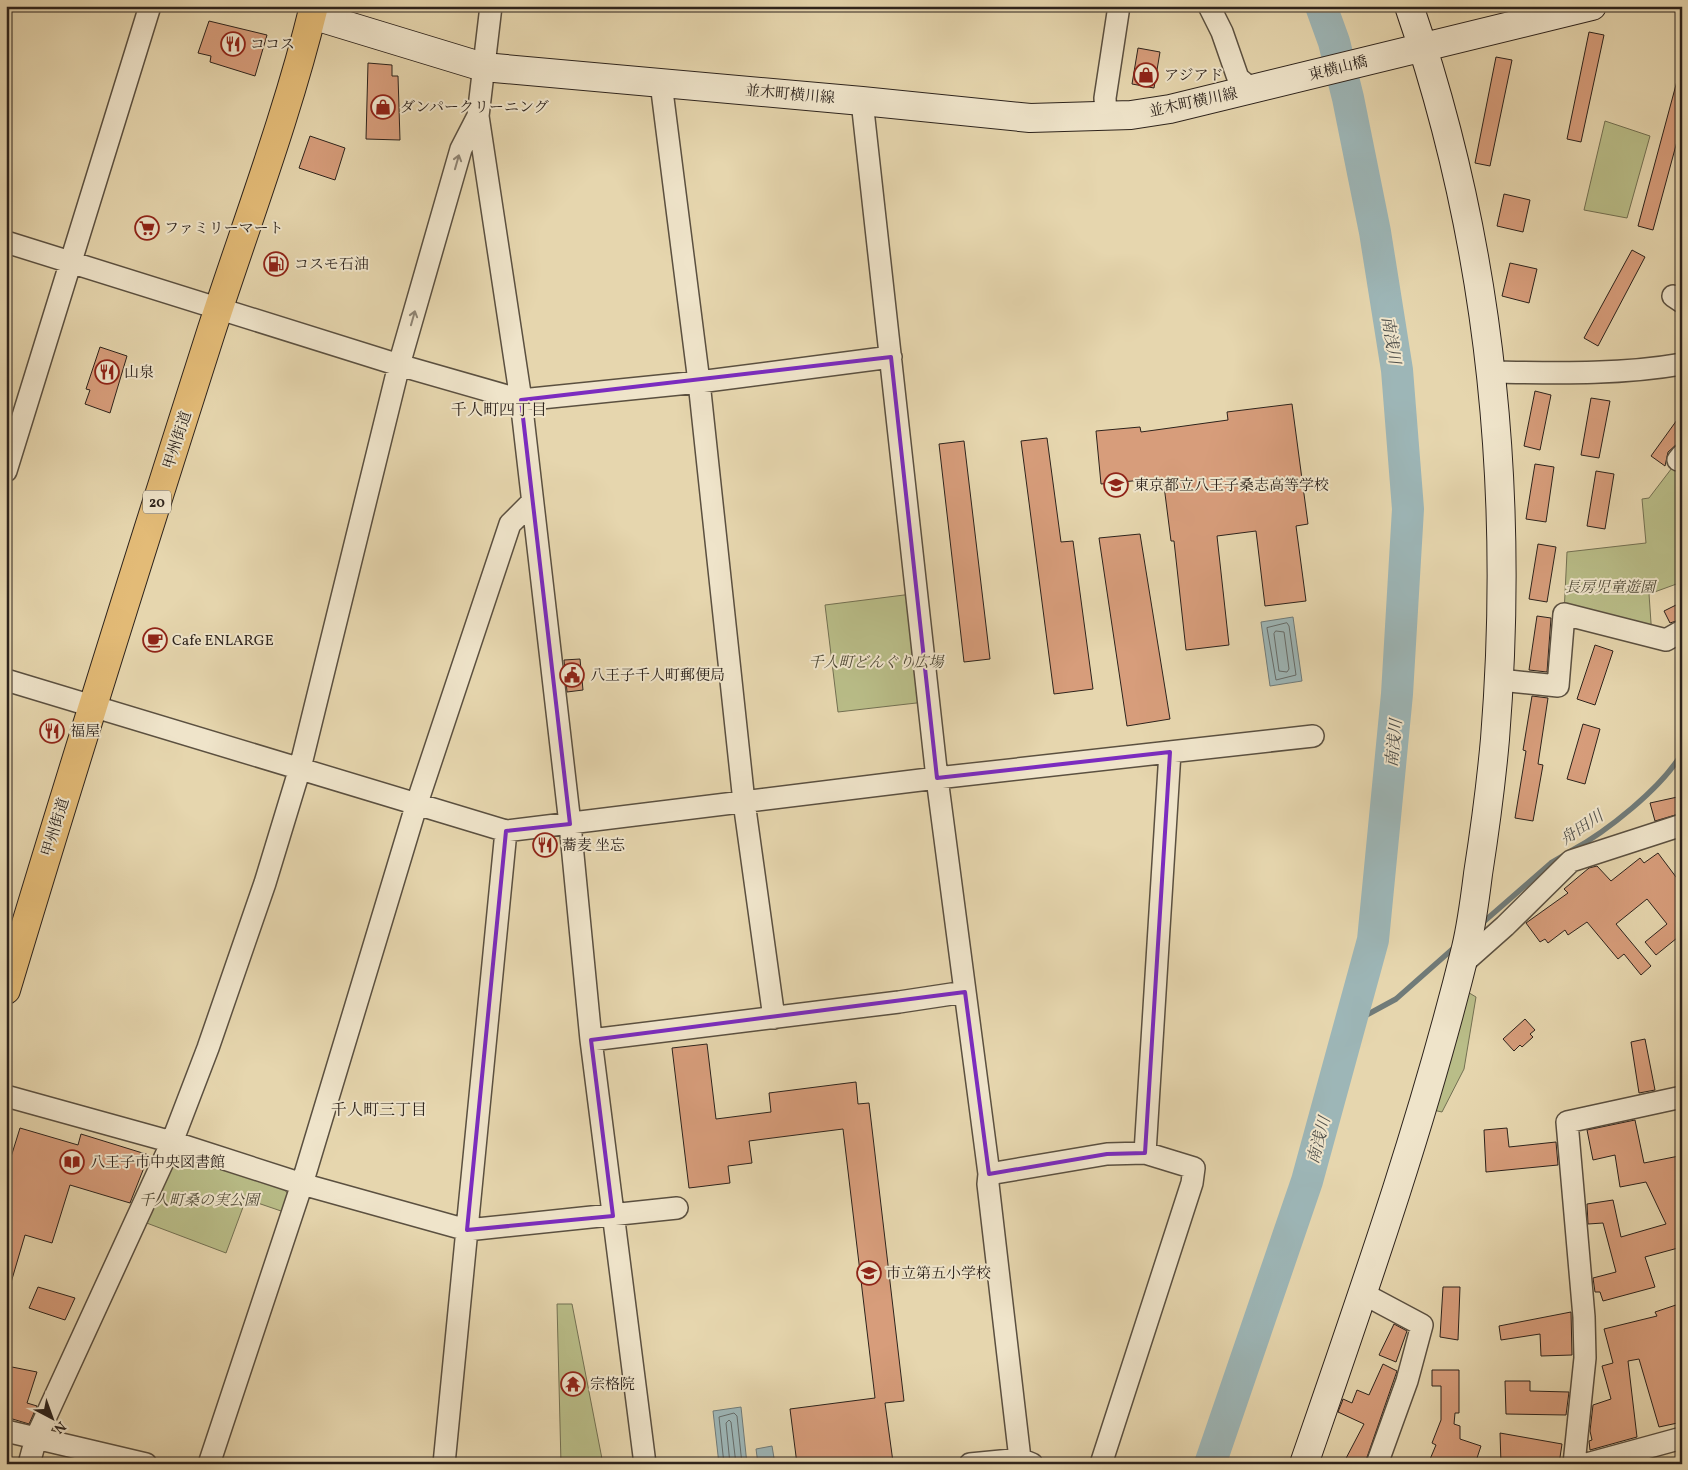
<svg xmlns="http://www.w3.org/2000/svg" width="1688" height="1470" viewBox="0 0 1688 1470" font-family="Vollkorn,'Noto Serif JP',serif">
	<style>
		.green { fill: #b9bd88; stroke: #737052 }
		.water { fill: #9db6b7; stroke: #707b79 }
		.lines { fill: none; stroke-linecap: round; stroke-linejoin: round }
		.shore { stroke: #656c6a; stroke-width: 1 }
		.stream { stroke: #707b79; stroke-width: 5.5 }
		.river { stroke: #9db6b7; stroke-width: 32 }
		.building { fill: #d79d7b; stroke: #2d231c }
		.street-casing { stroke: #5b5040; stroke-width: 24 }
		.secondary-casing { stroke: #2d231c; stroke-width: 30 }
		.highway-casing { stroke: #2d231c; stroke-width: 30 }
		.street { stroke: #efe4ca; stroke-width: 21 }
		.secondary { stroke: #efe4ca; stroke-width: 28 }
		.highway { stroke: #e3bb77; stroke-width: 28 }
		.oneway { stroke: #8e8473 }
		.marked { fill: none; stroke: #7b2cbf; stroke-width: 4; stroke-linejoin: round }
		.labels { text-anchor: middle; stroke-width: 4; stroke-linejoin: round; paint-order: stroke }
		.shield { fill: #efe4ca; stroke: #675d50; stroke-width: 1 }
		.shield-label { font-size: 14px; font-weight: bold; fill: #2d231c }
		.poi-label { font-size: 15px; fill: #2d231c; stroke: #efe4ca; text-anchor: start }
		.street-label { font-size: 15px; fill: #2d231c; stroke: #efe4ca }
		.park-label { font-size: 15px; font-style: italic; fill: #504a37; stroke: #efe4ca }
		.water-label { font-size: 16px; font-style: italic; fill: #4f4f4a; stroke: #efe4ca }
		.neighbourhood-label { font-size: 16px; fill: #2d231c; stroke: #efe4ca }
	</style>
	<rect width="100%" height="100%" fill="#e6d6ae"/>
	<filter id="stains"><feTurbulence type="fractalNoise" baseFrequency=".004" numOctaves="4"/><feColorMatrix values="0 0 0 0 .2 0 0 0 0 .09 0 0 0 0 .02 0 0 0 .5 -.17"/></filter>
	<radialGradient id="worn" r=".72"><stop offset=".6" stop-color="#630" stop-opacity="0"/><stop offset="1" stop-color="#630" stop-opacity=".3"/></radialGradient>
	<path class="green" d="M1605,121l45,15 -23,82 -43,-8z
		M1678,460l4,3v57l-4,3 4,3v56l-33,12 3,43 -88,-23 3,-62 79,-9 -4,-44 7,-1z
		M912,594l13,108 -87,10 -13,-107z
		M1466,991l10,6 -12,72 -22,43 -9,-2z
		M177,1150l103,33 10,14 -6,15 -38,-13 -20,54 -82,-31z
		M557,1304h15l31,160h-42z"/>
	<path class="water" d="M1293,617l9,64 -32,5 -9,-64z
		M741,1407l6,57h-28l-6,-53z
		M772,1446l3,18h-17l-2,-15z"/>
	<g class="lines">
		<path class="shore" d="M1287,623l2,3 7,49 -20,5 -9,-52z
			M1276,631l8,1 5,37 -2,3 -8,-1 -5,-37z
			M724,1464l-5,-47 15,-4 3,3 5,48
			M730,1464l-4,-41 3,-3 2,2 5,42"/>
		<path class="stream" d="M1571,851c35,-19 91,-63 111,-98
			M1480,925l71,-62 12,-7
			M1350,1024l46,-25 60,-53"/>
		<path class="river" d="M1210,1464l97,-283 66,-241 24,-246 11,-185 -11,-139 -22,-138 -27,-134 -14,-56 -13,-36"/>
	</g>
	<path class="building" d="M209,21l58,14 -12,41 -45,-14 1,-6 -13,-3z
		M1589,32l15,3 -23,107 -14,-3z
		M1138,48l22,4 -6,36 -22,-4z
		M1496,57l16,3 -22,106 -15,-3z
		M368,63l24,2v11h6l2,64 -34,-1z
		M1677,81h5v42l-29,107 -15,-4z
		M310,136l35,12 -10,32 -36,-12z
		M1504,194l26,6 -7,32 -26,-6z
		M1632,250l13,7 -47,89 -14,-8z
		M1510,263l27,6 -8,34 -27,-7z
		M100,347l27,9 -17,57 -25,-9 5,-14 -4,-1z
		M1535,391l16,4 -11,55 -16,-4z
		M1591,398l19,3 -11,57 -18,-3z
		M1292,404l16,120 -12,2 10,75 -41,5 -9,-75 -39,5 12,109 -43,5 -12,-109h-3l-8,-63 -62,6 -5,-53 44,-4 1,5 87,-12 -1,-8z
		M1682,413v30l-5,1 -9,8 -3,14 -14,-10z
		M1047,438l14,104 12,-1 20,148 -39,5 -33,-253z
		M964,441l26,218 -26,3 -25,-218z
		M1535,464l19,3 -8,55 -20,-3z
		M1596,471l18,3 -9,55 -18,-3z
		M1140,534l30,185 -43,7 -28,-188z
		M1538,544l18,3 -9,55 -18,-3z
		M1682,602v17l-12,4 -6,-12z
		M1537,616l14,2 -4,54 -18,-2z
		M1595,645l18,6 -18,54 -18,-6z
		M580,659l3,31 -16,2 -3,-32z
		M1532,696l16,2 -10,66 5,1 -10,56 -18,-3 11,-67 -3,-1z
		M1583,724l17,5 -15,55 -18,-5z
		M1682,796v17l-27,8 -5,-18z
		M1658,853l24,32v59l-5,-6 -21,17 -11,-13 22,-18 -20,-25 -31,25 35,42 -10,9 -17,-21 -6,5 -31,-37 -19,13 -3,-5 -17,13 -3,-4 -5,3 -14,-19 42,-30 -4,-4 25,-21 8,-2 14,15 29,-23 4,5z
		M1525,1019l10,11 -5,4 3,3 -11,10 -2,-2 -6,6 -11,-12z
		M1645,1039l10,51 -16,3 -8,-51z
		M707,1044l9,75 55,-7 -2,-19 87,-11 2,22 11,-1 35,298 -19,2 8,59 -96,2 -7,-55 85,-11 -32,-269 -94,12 3,22 -24,3 2,17 -41,5 -17,-140z
		M1635,1120l9,43 35,-7 3,15v85l-4,-8 -33,9 10,30 -52,14 -3,-9h-5l-2,-14 23,-6 -13,-49 -15,1 -1,-20 26,-4 8,37 45,-13 -20,-42 -26,5 -5,-32 -22,5 -6,-30z
		M20,1128l58,17 3,-11 68,21 -19,48 -60,-18 -18,58 -27,-8 -15,51 -4,-1v-112z
		M1507,1128l2,19 47,-5 2,23 -72,7 -2,-42z
		M38,1287l37,11 -10,22 -36,-12z
		M1443,1287h17l-2,53 -18,-3z
		M1682,1303v90l-4,1 4,28 -23,5 -20,-68 -11,2 9,76 -47,13 -1,-9 3,-1 -2,-9 3,-26 18,-6 -9,-33 11,-3 -9,-34 53,-13 -2,-4z
		M1571,1312l1,43 -31,1 -1,-22 -39,6 -2,-14z
		M1394,1324l13,7 -11,31 -17,-7z
		M1383,1364l14,7 -32,92 -22,1 21,-40 -26,-12 4,-10 1,-3 9,4 5,-13 12,5z
		M12,1367l25,5 -10,31 10,3 -8,18 -23,-7v-25z
		M1432,1370h27v43h-4l-1,11 6,2v13l21,7 -6,18h-47l8,-19 -4,-2 9,-23v-34h-9z
		M1505,1381h25v10l39,1 -3,23 -60,-1z
		M1500,1433l62,11 -3,20 -27,-3 1,3h-32z"/>
	<g class="lines">
		<g class="street-casing">
			<path id="street" d="M491,6l-13,110 43,284 49,424 21,216 54,424
				M1209,6l13,26 16,46 15,12
				M661,83l38,299 45,420 30,216
				M862,101l75,677 52,396 -1,10 32,275
				M1106,116l-1,-18 14,-92
				M6,242l393,123 122,35 178,-18 192,-25
				M1673,296l9,6
				M1492,372c64,1 127,3 190,-8
				M1678,460l4,-5
				M6,471l144,-465
				M6,680l500,151 431,-53 376,-42
				M1500,680l58,6 6,-72 102,26 16,-9
				M1461,965l44,-39 66,-65 111,-36
				M591,1040l308,-38 66,-10
				M6,1096l166,46 130,42 165,46 210,-22
				M989,1174l118,-20 38,-1 25,-401
				M1362,1293l60,32 -15,56 -30,83
				M6,1431l140,33
				M29,1464l7,-26 136,-296 36,-94 57,-165 35,-115 99,-403 62,-216 17,-33
				M209,1464l93,-280 115,-381 93,-279 21,-21
				M444,1464l62,-633
				M970,1464l50,-5 12,5
				M1101,1464l91,-281 2,-15 -49,-15
				M1574,1464l11,-106 -1,-41 -17,-195 115,-25
				M1587,1464l95,-26"/>
		</g>
		<g class="secondary-casing">
			<path id="secondary" d="M312,15l171,52 379,34 168,17 101,-3 39,-6 422,-103
				M1304,1464c59,-171 119,-341 162,-516 6,-25 9,-50 12,-74 7,-45 13,-90 17,-135 20,-250 -4,-495 -86,-733"/>
		</g>
		<g class="highway-casing">
			<path id="highway" d="M6,990c66,-220 135,-439 205,-658 35,-108 76,-215 103,-326"/>
		</g>
		<use href="#street" class="street"/>
		<use href="#secondary" class="secondary"/>
		<use href="#highway" class="highway"/>
	</g>
	<defs><path id="oneway-shaft" d="M-6 0H5M1.5-3L5.5 0L1.5 3" fill="none" stroke-width="1.6" stroke-linecap="round" stroke-linejoin="round" transform="scale(1.25)"/></defs>
	<g class="oneway">
		<use href="#oneway-shaft" transform="translate(457 162) rotate(-74)"/>
		<use href="#oneway-shaft" transform="translate(413 318) rotate(-74)"/>
	</g>
	<path class="marked" d="M891,357l46,421 233,-26 -25,401 -38,1 -118,20 -24,-182 -374,48 22,176 -146,14 39,-399 64,-7 -49,-424z"/>
	<defs>
		<g id="restaurant-ring" transform="scale(1.25)"><circle r="9.5" fill="#efe4ca" stroke="#8f2418" stroke-width="1.5"/><path d="M-5-6h1v4h1v-4h1v4h1v-4h1v5L-1.5 .5V6h-2V.5L-5-1ZM5-6V6H3V1.5H1.5Q1.5-4 5-6Z" fill="#8f2418"/></g>
		<g id="shop-ring" transform="scale(1.25)"><circle r="9.5" fill="#efe4ca" stroke="#8f2418" stroke-width="1.5"/><path d="M-5-2.5h2.3a2.7 3.5 0 0 1 5.4 0H5L5.5 6h-11ZM-1.5-2.5h3a1.5 2.3 0 0 0-3 0Z" fill="#8f2418"/></g>
		<g id="supermarket-ring" transform="scale(1.25)"><circle r="9.5" fill="#efe4ca" stroke="#8f2418" stroke-width="1.5"/><path d="M-6-5.5h2.5l.6 2H6L4.5 2H-2.5L-4.4-4H-6ZM-1.5 3.2a1.3 1.3 0 1 0 .1 0ZM3 3.2a1.3 1.3 0 1 0 .1 0Z" fill="#8f2418"/></g>
		<g id="fuel-ring" transform="scale(1.25)"><circle r="9.5" fill="#efe4ca" stroke="#8f2418" stroke-width="1.5"/><path d="M-5.5-6h7V0h2V4h1.3V-2.5L3-4.5l.8-.8L6-3V5H2.5V1h-1V6h-7ZM-4.2-4.7v3.2H.2V-4.7Z" fill="#8f2418"/></g>
		<g id="school-ring" transform="scale(1.25)"><circle r="9.5" fill="#efe4ca" stroke="#8f2418" stroke-width="1.5"/><path d="M0-5L7-2L0 1L-7-2ZM-4 1L0 2.5L4 1V4Q0 6-4 4Z" fill="#8f2418"/></g>
		<g id="cafe-ring" transform="scale(1.25)"><circle r="9.5" fill="#efe4ca" stroke="#8f2418" stroke-width="1.5"/><path d="M-5.5-4.5H6V0H3Q3 3.5 0 3.5H-2.5Q-5.5 3.5-5.5 0ZM3-3.2v2h1.7v-2ZM-6 4.5H4V6H-6Z" fill="#8f2418"/></g>
		<g id="civic-ring" transform="scale(1.25)"><circle r="9.5" fill="#efe4ca" stroke="#8f2418" stroke-width="1.5"/><path d="M-.6-6.5H3V-4.5H.6V-3L4-1V1h2V6H-6V1h2V-1L-.6-3ZM-1.2 2.5V6h2.4V2.5Z" fill="#8f2418"/></g>
		<g id="library-ring" transform="scale(1.25)"><circle r="9.5" fill="#efe4ca" stroke="#8f2418" stroke-width="1.5"/><path d="M-6-4Q-3-5.5-.7-3.5V5Q-3 3-6 4ZM6-4Q3-5.5 .7-3.5V5Q3 3 6 4Z" fill="#8f2418"/></g>
		<g id="temple-ring" transform="scale(1.25)"><circle r="9.5" fill="#efe4ca" stroke="#8f2418" stroke-width="1.5"/><path d="M0-6L5-2H3V0L6.5 2.5H4V6H1.5V3h-3V6H-4V2.5H-6.5L-3 0V-2H-5Z" fill="#8f2418"/></g>
	</defs>
	<g fill-rule="evenodd">
		<use href="#restaurant-ring" x="233" y="44"/>
		<use href="#shop-ring" x="1146" y="75"/>
		<use href="#shop-ring" x="383" y="107"/>
		<use href="#supermarket-ring" x="147" y="228"/>
		<use href="#fuel-ring" x="276" y="264"/>
		<use href="#restaurant-ring" x="107" y="372"/>
		<use href="#school-ring" x="1116" y="485"/>
		<use href="#cafe-ring" x="155" y="640"/>
		<use href="#civic-ring" x="572" y="675"/>
		<use href="#restaurant-ring" x="52" y="731"/>
		<use href="#restaurant-ring" x="545" y="845"/>
		<use href="#library-ring" x="72" y="1162"/>
		<use href="#school-ring" x="869" y="1273"/>
		<use href="#temple-ring" x="573" y="1384"/>
	</g>
	<g class="labels">
		<rect class="shield" x="143" y="490.5" width="28" height="23" rx="4"/>
		<g class="shield-label">
			<text x="157" y="507">20</text>
		</g>
		<g class="poi-label">
			<text x="250" y="49">ココス</text>
			<text x="1164" y="80">アジアド</text>
			<text x="400" y="112">ダンパークリーニング</text>
			<text x="164" y="233">ファミリーマート</text>
			<text x="294" y="269">コスモ石油</text>
			<text x="124" y="377">山泉</text>
			<text x="1134" y="490">東京都立八王子桑志高等学校</text>
			<text x="172" y="645">Cafe ENLARGE</text>
			<text x="590" y="680">八王子千人町郵便局</text>
			<text x="70" y="736">福屋</text>
			<text x="562" y="850">蕎麦 坐忘</text>
			<text x="90" y="1167">八王子市中央図書館</text>
			<text x="886" y="1278">市立第五小学校</text>
			<text x="590" y="1389">宗格院</text>
		</g>
		<g class="street-label">
			<text transform="translate(1338 68) rotate(-14)" y="5">東横山橋</text>
			<text transform="translate(790 94) rotate(5)" y="5">並木町横川線</text>
			<text transform="translate(1193 102) rotate(-12)" y="5">並木町横川線</text>
			<text transform="translate(177 440) rotate(-72)" y="5">甲州街道</text>
			<text transform="translate(55 827) rotate(-73)" y="5">甲州街道</text>
		</g>
		<g class="park-label">
			<text x="1610" y="592">長房児童遊園</text>
			<text x="876" y="667">千人町どんぐり広場</text>
			<text x="199" y="1205">千人町桑の実公園</text>
		</g>
		<g class="water-label">
			<text transform="translate(1392 340) rotate(81)" y="6">南浅川</text>
			<text transform="translate(1393 743) rotate(-84)" y="6">南浅川</text>
			<text transform="translate(1581 827) rotate(-34)" y="6">舟田川</text>
			<text transform="translate(1318 1140) rotate(-75)" y="6">南浅川</text>
		</g>
		<g class="neighbourhood-label">
			<text x="499" y="415">千人町四丁目</text>
			<text x="379" y="1115">千人町三丁目</text>
		</g>
	</g>
	<rect width="1688" height="1470" fill="none" stroke="#e6d6ae" stroke-width="25"/>
	<rect x="8" y="8" width="1673" height="1455" fill="none" stroke="#2d231c" stroke-width="2.5"/>
	<rect x="12" y="12" width="1663" height="1445" fill="none" stroke="#2d231c"/>
	<g transform="translate(52 1418) rotate(139)" stroke="#efe4ca" stroke-width="4" paint-order="stroke">
	<path d="M0-4L9 19L0 12L-9 19Z" fill="#2d231c"/>
	<text y="-8" font-size="14" font-weight="bold" text-anchor="middle" fill="#2d231c">N</text>
	</g>
	<rect width="100%" height="100%" filter="url(#stains)"/>
	<rect width="100%" height="100%" fill="url(#worn)"/>
</svg>
